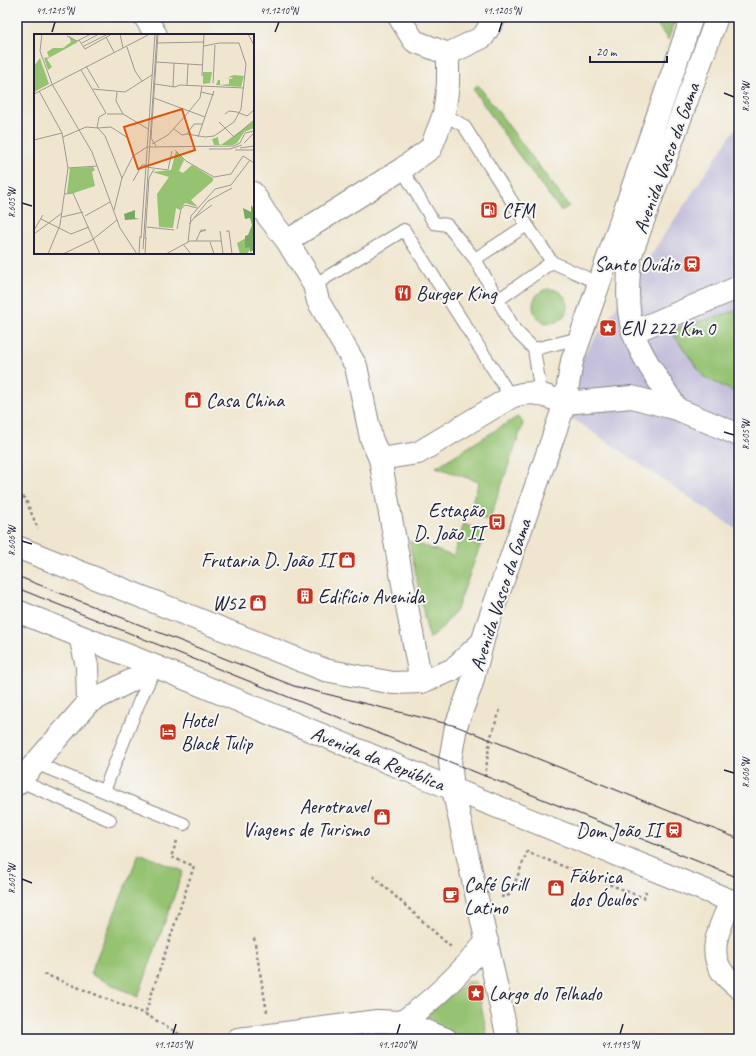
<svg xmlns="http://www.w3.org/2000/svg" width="756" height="1056" viewBox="0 0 756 1056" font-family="Caveat,sans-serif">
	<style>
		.industrial { fill: #c4c0db }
		.green { fill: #95c372; stroke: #5c7256 }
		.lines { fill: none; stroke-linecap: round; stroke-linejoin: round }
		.service-casing { stroke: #898485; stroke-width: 14 }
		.minor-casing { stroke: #898485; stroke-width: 24 }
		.secondary-casing { stroke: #898485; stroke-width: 24 }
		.primary-casing { stroke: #898485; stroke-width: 24 }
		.path { stroke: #898485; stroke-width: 2.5; stroke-dasharray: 3 3; stroke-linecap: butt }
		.service { stroke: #fff; stroke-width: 12 }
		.minor { stroke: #fff; stroke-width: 22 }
		.secondary { stroke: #fff; stroke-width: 22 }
		.primary { stroke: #fff; stroke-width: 22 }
		.tram { stroke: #22223b; stroke-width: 1 }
		.ticks { fill: none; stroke: #22223b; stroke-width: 1.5 }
		.labels { text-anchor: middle; stroke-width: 4; stroke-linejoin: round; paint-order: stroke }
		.street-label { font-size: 20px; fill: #22223b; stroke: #f6f6f2 }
		.poi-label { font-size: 20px; fill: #22223b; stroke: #f6f6f2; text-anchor: start }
		.inset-road { fill: none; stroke: #9e9894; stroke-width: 1 }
		.view { fill: #de560e; fill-opacity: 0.15; stroke: #de560e; stroke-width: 2 }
		.inset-edge { fill: none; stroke: #22223b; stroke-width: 2 }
		.neatline { fill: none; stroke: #22223b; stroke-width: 1.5 }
		.ticks-label { font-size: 10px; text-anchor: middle; fill: #22223b }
	</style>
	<rect width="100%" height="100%" fill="#f6f6f2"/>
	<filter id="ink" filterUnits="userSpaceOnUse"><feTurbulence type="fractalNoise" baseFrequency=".025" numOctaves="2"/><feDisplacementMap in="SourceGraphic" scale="8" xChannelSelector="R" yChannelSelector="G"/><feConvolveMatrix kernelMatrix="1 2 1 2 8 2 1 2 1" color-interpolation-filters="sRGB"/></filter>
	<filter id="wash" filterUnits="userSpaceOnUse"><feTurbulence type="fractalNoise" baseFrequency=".012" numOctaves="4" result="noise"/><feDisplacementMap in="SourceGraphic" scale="16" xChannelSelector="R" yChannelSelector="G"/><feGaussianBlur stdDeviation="0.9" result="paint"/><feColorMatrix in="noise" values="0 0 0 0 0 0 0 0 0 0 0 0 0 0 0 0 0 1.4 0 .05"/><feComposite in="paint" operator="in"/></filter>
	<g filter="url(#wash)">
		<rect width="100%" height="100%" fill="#f0e6cf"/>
		<path class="industrial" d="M739,123v408l-188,-127z"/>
		<path class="green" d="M652,17h24l-8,23z
			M478,85l91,121 -8,5 -46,-61 -42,-61z
			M533 306a17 17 0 1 1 34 0a17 17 0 1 1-34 0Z
			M739,310v84l-35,-17 -34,-47z
			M517,417l4,2 2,5 -34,97 -21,-8 11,-31 -43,-15z
			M464,524l21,8 -28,77 -17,21 -11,9 -20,-98 44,15z
			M139,853l44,18 -45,126 -48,-23z
			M476,981l12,58h-26l-36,-15 -1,-7 42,-35z"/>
	</g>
	<g filter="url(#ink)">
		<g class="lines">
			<g class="service-casing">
				<path id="service" d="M444,114l20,12 63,99
					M402,169l32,54 13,2 28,34
					M314,285l90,-55 107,167
					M498,300l54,-38
					M580,338l-46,11 -19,-19 -40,-71 52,-34 25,37 46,21
					M534,349l7,45
					M35,763l149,61
					M20,781l90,39
					M104,791l36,-91 15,-31"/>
			</g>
			<g class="minor-casing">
				<path id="minor" d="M145,17l11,18
					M399,17l15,24 34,13 35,-17 12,-20
					M253,193l13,21 21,27 27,44 4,16 38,65 15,72 9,21 41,223
					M287,241l115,-72 29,-21 13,-34 4,-30v-30
					M633,332l106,-45
					M380,459l38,-6 93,-56c23,-8 31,-2 54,6
					M80,637l7,29 1,37
					M17,784l71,-81 69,-36
					M453,789l55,250
					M731,901c-9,22 -24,47 -10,69 4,7 12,13 18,18
					M402,1022c33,-23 59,-49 85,-81
					M238,1039l139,-18 25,1 44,17"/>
			</g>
			<g class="secondary-casing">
				<path id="secondary" d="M17,547l308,123 68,13 28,-1 31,-12 29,-27
					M17,611l140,56 296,122"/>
			</g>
			<g class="primary-casing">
				<path id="primary" d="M692,17l-112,321 -8,23 -7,42 -79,226 -15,57 -15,40 -6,35 3,28 286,115
					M565,403l67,-6 45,12 62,26
					M677,409c-13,-21 -38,-55 -44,-78 -7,-24 -5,-49 -3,-74l87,-240"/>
			</g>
			<path class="path" d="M17,495l8,3 13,31
				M485,777l5,-38 11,-32
				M177,841l-6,16 23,9 -49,148 43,25
				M373,876l78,71
				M501,897l9,-2 17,-43 117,46 2,-7
				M254,938l13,74
				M44,974l101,40"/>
			<use href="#service" class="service"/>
			<use href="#minor" class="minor"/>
			<use href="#secondary" class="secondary"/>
			<use href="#primary" class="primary"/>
			<path class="tram" d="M17,576l277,110 162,40 283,113
				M17,588l722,290"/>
		</g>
	</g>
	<path class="ticks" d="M52,32l3,-10M275,32l4,-10M499,32l3,-10M724,93l10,4M22,203l10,3M724,432l10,3M22,541l10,3M724,770l10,3M22,879l10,4M173,1034l3,-10M397,1034l3,-10M620,1034l3,-10"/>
	<defs>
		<g id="fuel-square" transform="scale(0.9)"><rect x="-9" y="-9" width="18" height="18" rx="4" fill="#c8321e" stroke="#f6f6f2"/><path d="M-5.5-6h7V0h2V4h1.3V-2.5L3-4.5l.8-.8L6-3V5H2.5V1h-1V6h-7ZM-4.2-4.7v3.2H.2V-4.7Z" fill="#fff"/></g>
		<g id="station-square" transform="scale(0.9)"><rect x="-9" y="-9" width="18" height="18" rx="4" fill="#c8321e" stroke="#f6f6f2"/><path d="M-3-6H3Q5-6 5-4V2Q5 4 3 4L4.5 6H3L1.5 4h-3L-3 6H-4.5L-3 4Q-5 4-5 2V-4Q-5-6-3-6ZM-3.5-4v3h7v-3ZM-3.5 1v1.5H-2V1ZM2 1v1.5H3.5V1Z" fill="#fff"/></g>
		<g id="restaurant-square" transform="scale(0.9)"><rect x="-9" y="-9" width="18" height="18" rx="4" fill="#c8321e" stroke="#f6f6f2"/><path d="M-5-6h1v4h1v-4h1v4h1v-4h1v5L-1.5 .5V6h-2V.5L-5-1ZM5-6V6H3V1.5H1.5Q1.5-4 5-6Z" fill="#fff"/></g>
		<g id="sight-square" transform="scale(0.9)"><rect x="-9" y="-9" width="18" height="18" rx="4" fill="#c8321e" stroke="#f6f6f2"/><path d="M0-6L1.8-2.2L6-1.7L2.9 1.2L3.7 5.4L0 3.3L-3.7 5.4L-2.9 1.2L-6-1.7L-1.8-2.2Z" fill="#fff"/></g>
		<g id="shop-square" transform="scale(0.9)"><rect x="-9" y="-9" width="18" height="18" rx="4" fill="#c8321e" stroke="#f6f6f2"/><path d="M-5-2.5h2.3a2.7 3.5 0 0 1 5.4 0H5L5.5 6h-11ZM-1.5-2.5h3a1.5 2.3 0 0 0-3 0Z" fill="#fff"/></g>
		<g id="bus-square" transform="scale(0.9)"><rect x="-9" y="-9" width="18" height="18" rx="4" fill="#c8321e" stroke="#f6f6f2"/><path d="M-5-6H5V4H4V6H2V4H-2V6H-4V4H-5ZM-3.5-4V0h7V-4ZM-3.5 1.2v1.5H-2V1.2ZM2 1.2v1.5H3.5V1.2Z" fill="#fff"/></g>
		<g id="building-square" transform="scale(0.9)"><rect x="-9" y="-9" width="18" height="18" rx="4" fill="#c8321e" stroke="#f6f6f2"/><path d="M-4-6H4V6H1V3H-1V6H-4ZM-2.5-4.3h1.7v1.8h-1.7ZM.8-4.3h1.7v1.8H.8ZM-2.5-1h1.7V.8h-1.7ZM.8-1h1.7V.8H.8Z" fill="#fff"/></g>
		<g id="hotel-square" transform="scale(0.9)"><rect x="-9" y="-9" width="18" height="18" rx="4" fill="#c8321e" stroke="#f6f6f2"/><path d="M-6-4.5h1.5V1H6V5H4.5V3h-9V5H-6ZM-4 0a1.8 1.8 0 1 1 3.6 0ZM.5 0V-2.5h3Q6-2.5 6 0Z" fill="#fff"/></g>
		<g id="cafe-square" transform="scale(0.9)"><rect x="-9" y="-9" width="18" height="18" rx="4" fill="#c8321e" stroke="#f6f6f2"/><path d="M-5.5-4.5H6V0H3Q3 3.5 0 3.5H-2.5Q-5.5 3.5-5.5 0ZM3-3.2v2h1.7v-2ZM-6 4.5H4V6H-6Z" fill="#fff"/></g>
	</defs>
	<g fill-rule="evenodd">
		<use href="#fuel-square" x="489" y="210"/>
		<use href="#station-square" x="692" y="264"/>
		<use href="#restaurant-square" x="403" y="293"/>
		<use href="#sight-square" x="608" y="328"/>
		<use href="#shop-square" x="193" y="400"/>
		<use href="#bus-square" x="497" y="522"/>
		<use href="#shop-square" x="347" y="560"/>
		<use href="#building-square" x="305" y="596"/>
		<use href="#shop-square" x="258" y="603"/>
		<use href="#hotel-square" x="168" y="732"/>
		<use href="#shop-square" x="382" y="817"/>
		<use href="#station-square" x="674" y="830"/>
		<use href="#shop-square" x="556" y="888"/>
		<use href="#cafe-square" x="451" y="895"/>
		<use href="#sight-square" x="476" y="993"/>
	</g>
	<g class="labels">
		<g class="street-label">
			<text transform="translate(666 158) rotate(-70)" y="7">Avenida Vasco da Gama</text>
			<text transform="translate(500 595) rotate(-72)" y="7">Avenida Vasco da Gama</text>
			<text transform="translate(378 758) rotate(22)" y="7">Avenida da República</text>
		</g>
		<g class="poi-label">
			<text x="502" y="217">CFM</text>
			<text x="679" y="271" text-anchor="end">Santo Ovídio</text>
			<text x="416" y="300">Burger King</text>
			<text x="621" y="335">EN 222 Km 0</text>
			<text x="206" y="407">Casa China</text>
			<text x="484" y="517" text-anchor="end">Estação<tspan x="484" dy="23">D. João II</tspan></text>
			<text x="334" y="567" text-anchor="end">Frutaria D. João II</text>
			<text x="318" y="603">Edifício Avenida</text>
			<text x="245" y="610" text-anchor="end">W52</text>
			<text x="181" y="727">Hotel<tspan x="181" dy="23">Black Tulip</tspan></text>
			<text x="369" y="813" text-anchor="end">Aerotravel<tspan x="369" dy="23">Viagens de Turismo</tspan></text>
			<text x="661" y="837" text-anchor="end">Dom João II</text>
			<text x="569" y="883">Fábrica<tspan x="569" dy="23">dos Óculos</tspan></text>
			<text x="464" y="891">Café Grill<tspan x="464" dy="23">Latino</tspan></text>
			<text x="489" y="1000">Largo do Telhado</text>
		</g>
	</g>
	<g transform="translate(34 34)">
		<rect width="220" height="220" fill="#f0e6cf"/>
		<path d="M35,2l9,6 -31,17 5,8 -4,3 -4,-12 5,-1 -2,-5 6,-4h10l8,-6zM6,24l9,26 -15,8v-26zM169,38h9l-2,11 -7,1zM200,41l10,1 -3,11 -25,-2 2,-5h2v5l9,-1v-5l-7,-1 9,1 2,-1 -5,-1zM220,87v7l-10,4 -7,11 -4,2h-19l-2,-6 6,-2 1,7 2,1zM142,117l8,9 -5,11 4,2 9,-8 21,13v3l-22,19 7,7 -13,-4 -5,7 -4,-2 -3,20 -14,-1 -2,-33 12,-17 -17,-5 19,-2zM59,133l2,3 -3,2 3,14 -21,7h-7l3,-25zM212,204l-1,9h4v4l-2,3h-7l-3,-11z" fill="#95c372"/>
		<path d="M217,171l3,4v41l-4,2 -1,-5 -4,1v-12l3,-1 4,-10 -2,-7 -5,1 -2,-11 8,4zM101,176v8l5,1 -15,1 -1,-6z" fill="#78a964"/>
		<path class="inset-road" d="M8,0l-2,17 12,33 40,68 28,76 17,26M86,0l3,14M214,0l6,11M33,2l10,5 14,-7M72,3l8,15M45,6l6,9 27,-15M48,9l17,-9M123,9l47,-1M50,12l24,-12M93,13l8,24 7,10M122,28l47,3M52,32l13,22M47,36l25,43 -7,4 -2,11M168,42l2,-42M179,49l2,-38M121,50l20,3 5,-2 64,3M153,51l1,-21M139,53l1,-24M59,55l32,3 27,-17M5,57l23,42 6,35 -8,57 -12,29M83,58l-1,9 7,13 25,15M167,58l13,3M0,60l116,-60M120,64l51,19M73,80h16M191,80l4,-3 8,1 10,4 7,-6M0,86v27M185,88l15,15 20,-17M169,90h-9l-7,10 18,3 9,-1 20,-14 7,-13 5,-45 -7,-21h-20l-15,3M64,94l13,-1 17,11 5,17M140,95l8,6 5,-1M29,103l23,-10 12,1 7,8 17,42M164,103l16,-46M0,106l28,-7M210,109l10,-10M118,110l16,-9 18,-20 14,-17 2,-12M122,112l-5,-8 7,-104M113,113l87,-1 6,-3 5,-10 9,-2M206,114l14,-2M175,115h21l12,-4M141,116l11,11 28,16 17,-3 12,-18 11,7M201,116h19M112,133l22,3 4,-19M34,134l29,-2M99,147l9,-16h4M31,160l8,-1 27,61M80,176l8,-32 11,-22 14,-9M51,182l25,-14M28,183l21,-5M160,184l18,-13M7,185l30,15 18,-7M155,190l19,-23 24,-13M113,193l27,3M143,195l4,-20 4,-4 12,3M0,196l9,-15M186,197l3,23M192,197h3l3,23M0,200l28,-21M107,204l14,-204M111,205l4,-61 5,-9M162,207l4,-9 1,-2h5l-6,2M154,208l3,-26 24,-27 16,-4 19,-25M176,208l4,12M149,210l8,10M109,215l14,-215M29,220l29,-14 25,-20M105,220l1,-18M111,220l1,-17M132,220l24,-13h31"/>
		<path class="view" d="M148,75l13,41 -57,19 -14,-42z"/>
		<rect width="220" height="220" class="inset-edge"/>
	</g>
	<rect width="756" height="1056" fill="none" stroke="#f6f6f2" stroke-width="44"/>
	<path d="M590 56v6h77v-6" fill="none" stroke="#22223b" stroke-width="2"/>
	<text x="596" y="56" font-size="12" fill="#22223b" stroke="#f6f6f2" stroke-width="3" paint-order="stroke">20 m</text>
	<rect x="22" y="22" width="712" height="1012" class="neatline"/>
	<g class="ticks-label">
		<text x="55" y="14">41.1215°N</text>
		<text x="279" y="14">41.1210°N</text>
		<text x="502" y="14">41.1205°N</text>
		<text transform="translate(745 97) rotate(-90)" y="4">8.604°W</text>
		<text transform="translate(11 203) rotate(-90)" y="4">8.605°W</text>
		<text transform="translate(745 435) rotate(-90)" y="4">8.605°W</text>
		<text transform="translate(11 541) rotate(-90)" y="4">8.606°W</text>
		<text transform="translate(745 773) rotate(-90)" y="4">8.606°W</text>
		<text transform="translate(11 879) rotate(-90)" y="4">8.607°W</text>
		<text x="173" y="1048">41.1205°N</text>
		<text x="397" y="1048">41.1200°N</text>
		<text x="620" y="1048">41.1195°N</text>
	</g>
</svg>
